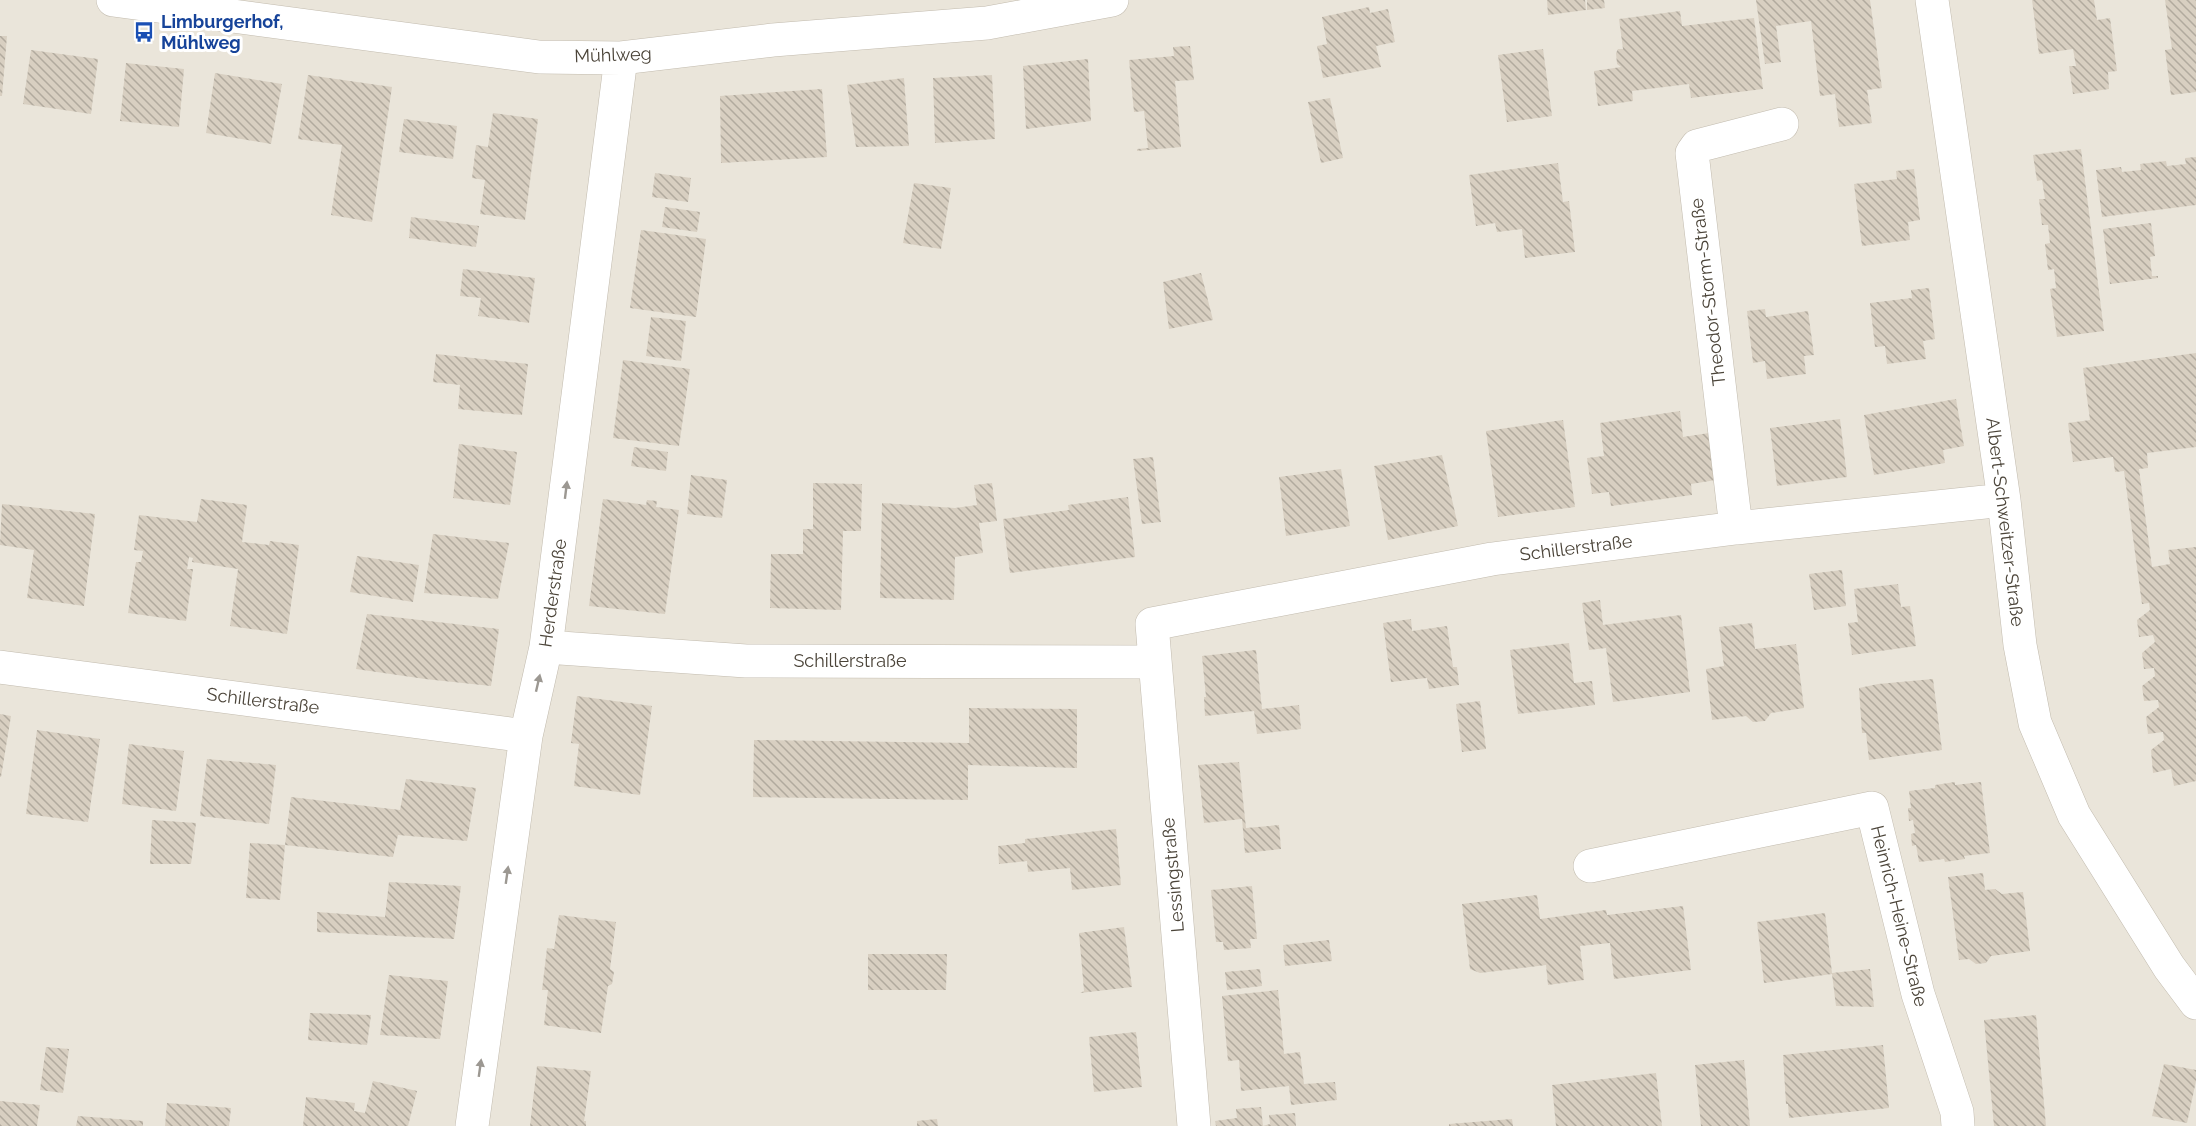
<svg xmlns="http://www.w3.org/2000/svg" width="2196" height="1126" viewBox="0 0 2196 1126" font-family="Raleway,sans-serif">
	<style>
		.residential { fill: #eae5da }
		.building { fill: url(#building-back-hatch) }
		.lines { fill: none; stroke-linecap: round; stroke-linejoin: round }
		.minor-casing { stroke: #c2bbae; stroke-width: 34 }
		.minor { stroke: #fff; stroke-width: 33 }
		.oneway { fill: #9c9892 }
		.labels { text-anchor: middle; stroke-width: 6; stroke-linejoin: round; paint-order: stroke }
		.transit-label { font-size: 18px; font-weight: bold; fill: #164399; stroke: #fff; text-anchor: start }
		.street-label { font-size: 18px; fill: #4b4439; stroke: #fff }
	</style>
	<defs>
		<pattern id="building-back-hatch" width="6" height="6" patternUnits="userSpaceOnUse" patternTransform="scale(1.5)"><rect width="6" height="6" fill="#d8cfc1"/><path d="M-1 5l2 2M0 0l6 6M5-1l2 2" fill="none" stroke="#b1aa9e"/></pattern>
	</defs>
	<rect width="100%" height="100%" fill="#f6f3ec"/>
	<path class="residential" d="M0,0h2196v1126h-2196z"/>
	<path class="building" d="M1547,0h38l1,10 -38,5z
		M1587,0h17l1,8 -18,2z
		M1756,0h114l12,88 -15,2 5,33 -33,4 -4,-33 -15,2 -9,-75 -35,5 5,36 -16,2z
		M2032,0h62l3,20 13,-2 7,53 -9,1 1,17 -36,5 -4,-28h7l-3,-17 -34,5z
		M2165,0h31v92l-25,3 -6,-45 7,-1z
		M1369,7l1,6 18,-4 7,33 -19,4 5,21 -58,11 -6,-32 10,-2 -5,-27z
		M1680,11l2,15 72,-8 9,71 -72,9 -2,-14 -57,7 1,10 -35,5 -4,-35 27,-4 -4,-3 -1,-11 2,-4h5l-4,-30z
		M0,36h7l-5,60h-2z
		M1190,46l4,34 -19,1 6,66 -44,4v-2l11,-1 -4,-37 -10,1 -5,-52 45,-4 -1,-9z
		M1543,49l9,67 -45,6 -9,-67z
		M31,50l67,9 -7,55 -68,-10z
		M1088,59l3,62 -65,8 -3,-63z
		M126,63l58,6 -5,58 -59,-6z
		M215,73l67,11 -11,60 -65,-11z
		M308,75l84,12 -20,135 -41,-7 11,-70 -44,-6z
		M992,75l3,64 -60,4 -2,-65z
		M904,78l5,68 -53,1 -9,-62z
		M822,89l5,68 -106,6 -1,-67z
		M1330,98l13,60 -22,5 -13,-61z
		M493,113l45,6 -13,101 -45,-6 5,-34 -13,-2 2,-16 2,-17 12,2z
		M404,119l53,7 -4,33 -54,-7z
		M2081,149l23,182 -47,6 -7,-48 6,-1 -2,-19 -6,1 -3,-26 5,-1 -2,-18h-6l-3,-26h6l-3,-19 -5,1 -4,-26z
		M2196,157v48l-94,12 -6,-47 25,-3 1,5 19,-2 -1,-6 26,-3 1,5 19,-2 -1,-6z
		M1558,163l5,39 6,-1 6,51 -50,6 -3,-29 -25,3 -2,-9 -19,3 -7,-51z
		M1914,169l6,51 -12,2 2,18 -48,6 -8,-62 43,-5 -1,-8z
		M655,173l36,5 -3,24 -36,-5z
		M914,183l37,5 -10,61 -38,-6z
		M665,207l35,5 -3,20 -35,-5z
		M411,217l68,9 -3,21 -67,-9z
		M2151,223l4,33 -5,1 2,19h6v2l-48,6 -7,-55z
		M641,230l65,9 -10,78 -66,-9z
		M463,269l72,9 -6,45 -51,-7 3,-18 -21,-2z
		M1201,273l12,47 -44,9 -6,-47z
		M1929,288l6,51 -12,2 3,18 -39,5 -2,-18 -10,1 -5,-44 42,-5 -1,-8z
		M1765,309l1,8 42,-6 6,44 -10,1 2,18 -39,5 -2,-18 -12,2 -6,-52z
		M651,317l35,4 -5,40 -35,-5z
		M2196,353v94l-49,6 1,15 -9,1 13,98 18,-3 -2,-14 28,-3v234l-22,5 -3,-17 -18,4 -2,-23 13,-10 -1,-8 -15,2 -2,-17 13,-10 -1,-7 -14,1 -2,-15 13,-10 -1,-8 -10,1 -2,-16 13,-11 -2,-7 -14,2 -2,-17 13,-10 -1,-7 -7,1 -18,-133 -9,1 -2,-15 -40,5 -5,-39 22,-3 -7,-52z
		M436,354l92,10 -6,51 -64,-6 2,-24 -27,-3z
		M623,360l67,9 -11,77 -66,-8z
		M1956,399l8,47 -21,4 2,13 -71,12 -10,-60z
		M1680,411l3,26 26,-4 7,47 -25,4 1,11 -81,11 -2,-14 -17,2 -5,-36 17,-2 -4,-33z
		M1840,419l7,58 -70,9 -7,-58z
		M1563,420l12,87 -77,10 -12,-86z
		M459,444l58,8 -7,53 -57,-7z
		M634,447l34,5 -2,19 -35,-5z
		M1442,455l16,71 -70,14 -14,-74z
		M1153,457l8,65 -19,2 -9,-65z
		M1341,469l9,57 -64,10 -7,-59z
		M691,475l36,5 -5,38 -35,-4z
		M813,483l49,1 -1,47h-18l-2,79 -71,-2 1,-54h32v-25h10z
		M992,483l5,38 -18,2 4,30 -28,4 -1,43 -74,-2 2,-95 73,5 22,-3 -3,-20z
		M1128,497l7,60 -125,16 -7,-54 66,-9 -1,-5z
		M201,499l46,6 -5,37 27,3 1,-4 29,4 -12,89 -57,-8 8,-57 -46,-7 1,-4 -4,-1 -2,12h6l-7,52 -58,-8 8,-51h5l2,-11 -9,-1 5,-35 58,7z
		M603,499l43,6 1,-5 10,1 -1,6 23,3 -14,104 -76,-8z
		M2,504l93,10 -11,92 -57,-8 7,-48 -34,-5z
		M433,534l76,9 -11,56 -74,-6z
		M357,556l62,9 -6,37 -63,-10z
		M1842,570l4,36 -32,4 -5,-36z
		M1898,584l3,23 9,-1 6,40 -64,9 -4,-32 10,-1 -4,-33z
		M1600,600l3,25 78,-10 9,77 -77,10 -7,-54 -17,2 -7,-47z
		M367,614l132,15 -8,57 -66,-7 -69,-10z
		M1411,619l1,12 35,-5 6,41h4l2,18 -30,4 -2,-11 -36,4 -8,-59z
		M1752,623l3,26 41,-5 8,64 -33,5 -6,8 -12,1 -7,-6 -34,4 -6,-51 18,-3 -5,-39z
		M1569,643l5,40 18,-2 3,24 -77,9 -8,-64z
		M1256,650l6,59 37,-4 2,24 -44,5 -3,-23 -49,5 -1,-19h2l-4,-41z
		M1933,679l9,71 -73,10 -3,-27h-4l-3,-45 19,-4z
		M577,696l75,10 -12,89 -66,-9 5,-42 -8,-1z
		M1480,701l6,48 -24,3 -6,-48z
		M969,708l108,1v59l-109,-3v35l-215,-3 1,-57 215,3z
		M0,714l11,2 -10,61h-1z
		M37,730l63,9 -12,83 -62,-8z
		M129,744l55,7 -8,60 -54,-7z
		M207,759l69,6 -7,59 -69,-8z
		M1239,762l7,66 33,-3 2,24 -36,4 -3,-34 -38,4 -6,-58z
		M406,779l70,9 -9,53 -69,-6 -5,22 -108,-12 6,-48 109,13z
		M1955,782v3l26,-3 9,71 -26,3 1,3 -20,3 -1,-3 -25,3 -3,-17 -4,1 -1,-12 4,-1 -2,-13 -4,1 -1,-13h3l-2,-17 26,-3v-3z
		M152,820l44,3 -5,41h-41z
		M1116,829l5,56 -49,5 -2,-22 -42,4 -1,-11 -28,3 -1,-18 27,-3v-4z
		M250,843l35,2 -5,55 -34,-2z
		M1983,873l2,17 10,-1 7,5 21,-2 7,59 -39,5 -5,7 -10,1 -7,-5 -10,1 -11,-83z
		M389,882l72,4 -7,53 -137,-7v-20l68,5z
		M1252,886l5,53h-7l1,9 -27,2 -1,-8h-7l-5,-52z
		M1537,895l3,24 66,-9 1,5 76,-9 8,64 -77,9 -4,-36 -30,3 4,34 -36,5 -2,-20 -66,8 -10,-4 -8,-65z
		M1825,913l7,60 38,-4 4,38 -38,-1 -4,-32 -68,9 -7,-61z
		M559,915l57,7 -6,47 4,3 -2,12 -4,2 -7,47 -57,-8 4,-35h-6l5,-42 7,1z
		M1124,927l8,60 -52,6 4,-2 -5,-58z
		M1329,940l3,21 -47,5 -2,-21z
		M868,954h79l-1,36h-78z
		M1260,969l2,17 -35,4 -2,-18z
		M389,975l59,6 -8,58 -60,-4z
		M1278,990l6,64 16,-2 4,32 31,-2 2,18 -46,5 -2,-19 -48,5 -2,-31 -11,1 -6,-65z
		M310,1013l61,2 -4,30 -59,-5z
		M2036,1015l10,111h-52l-10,-106z
		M1136,1032l6,55 -48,5 -5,-55z
		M1883,1045l6,63 -100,10 -1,-14h-2l-3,-49z
		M46,1047l23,2 -6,44 -23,-3z
		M1744,1060l6,66h-49l-6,-61z
		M2164,1064l32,6v11l-9,42 -35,-7z
		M537,1066l54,5 -7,50h2v5h-56z
		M1656,1073l6,53h-106l-4,-41z
		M373,1081l44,10 -9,35h-105l3,-29 49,6 -1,8 11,2z
		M0,1101l40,4 -3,21h-37z
		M167,1103l64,5 -2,18h-64z
		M1261,1107l2,19h-47l-1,-5 22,-3 -1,-9z
		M1295,1113l1,13h-33l7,-2 -1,-9z
		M78,1116l65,5v5h-67z
		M937,1119l1,7h-21v-5z
		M1512,1119l1,7h-64v-2z"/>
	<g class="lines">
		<g class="minor-casing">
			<path id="minor" d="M113,0l426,57 82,1 152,-18 214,-17 125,-23
				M1932,0l72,500 16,145 15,78 39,92 95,152 27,36
				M1736,528l-44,-375 5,-7 85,-22
				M546,647l200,14 409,1
				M0,667l526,69
				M1590,866l282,-58 46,186 39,118 1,14
				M472,1126l54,-390 20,-89 75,-589
				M1194,1126l-42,-502 340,-65 244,-31 268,-28"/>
		</g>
		<use href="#minor" class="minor"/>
	</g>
	<defs><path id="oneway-solid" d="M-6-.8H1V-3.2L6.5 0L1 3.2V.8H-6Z" transform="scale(1.5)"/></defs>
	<g class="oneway">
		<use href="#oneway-solid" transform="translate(566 490) rotate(-83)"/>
		<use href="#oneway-solid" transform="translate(538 683) rotate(-77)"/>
		<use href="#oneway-solid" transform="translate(507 875) rotate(-82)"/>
		<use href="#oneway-solid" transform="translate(480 1068) rotate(-82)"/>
	</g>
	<defs>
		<g id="bus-bare" transform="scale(1.62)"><path d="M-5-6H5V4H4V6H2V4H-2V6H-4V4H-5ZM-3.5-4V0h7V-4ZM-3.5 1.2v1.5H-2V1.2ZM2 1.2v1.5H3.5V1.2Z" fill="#1a4fb4" stroke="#fff" stroke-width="2.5" paint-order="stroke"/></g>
	</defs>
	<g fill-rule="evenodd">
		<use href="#bus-bare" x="144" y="32"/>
	</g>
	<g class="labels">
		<g class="transit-label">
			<text x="161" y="28">Limburgerhof,<tspan x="161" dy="21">Mühlweg</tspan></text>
		</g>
		<g class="street-label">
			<text transform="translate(613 55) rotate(-2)" y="6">Mühlweg</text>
			<text transform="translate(1708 292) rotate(-97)" y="6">Theodor-Storm-Straße</text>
			<text transform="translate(2005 522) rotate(83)" y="6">Albert-Schweitzer-Straße</text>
			<text transform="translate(1576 548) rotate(-7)" y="6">Schillerstraße</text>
			<text transform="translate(553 593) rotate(-82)" y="6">Herderstraße</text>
			<text x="850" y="667">Schillerstraße</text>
			<text transform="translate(263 701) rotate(7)" y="6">Schillerstraße</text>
			<text transform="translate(1173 875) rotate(-95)" y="6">Lessingstraße</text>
			<text transform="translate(1899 916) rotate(76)" y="6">Heinrich-Heine-Straße</text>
		</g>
	</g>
</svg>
